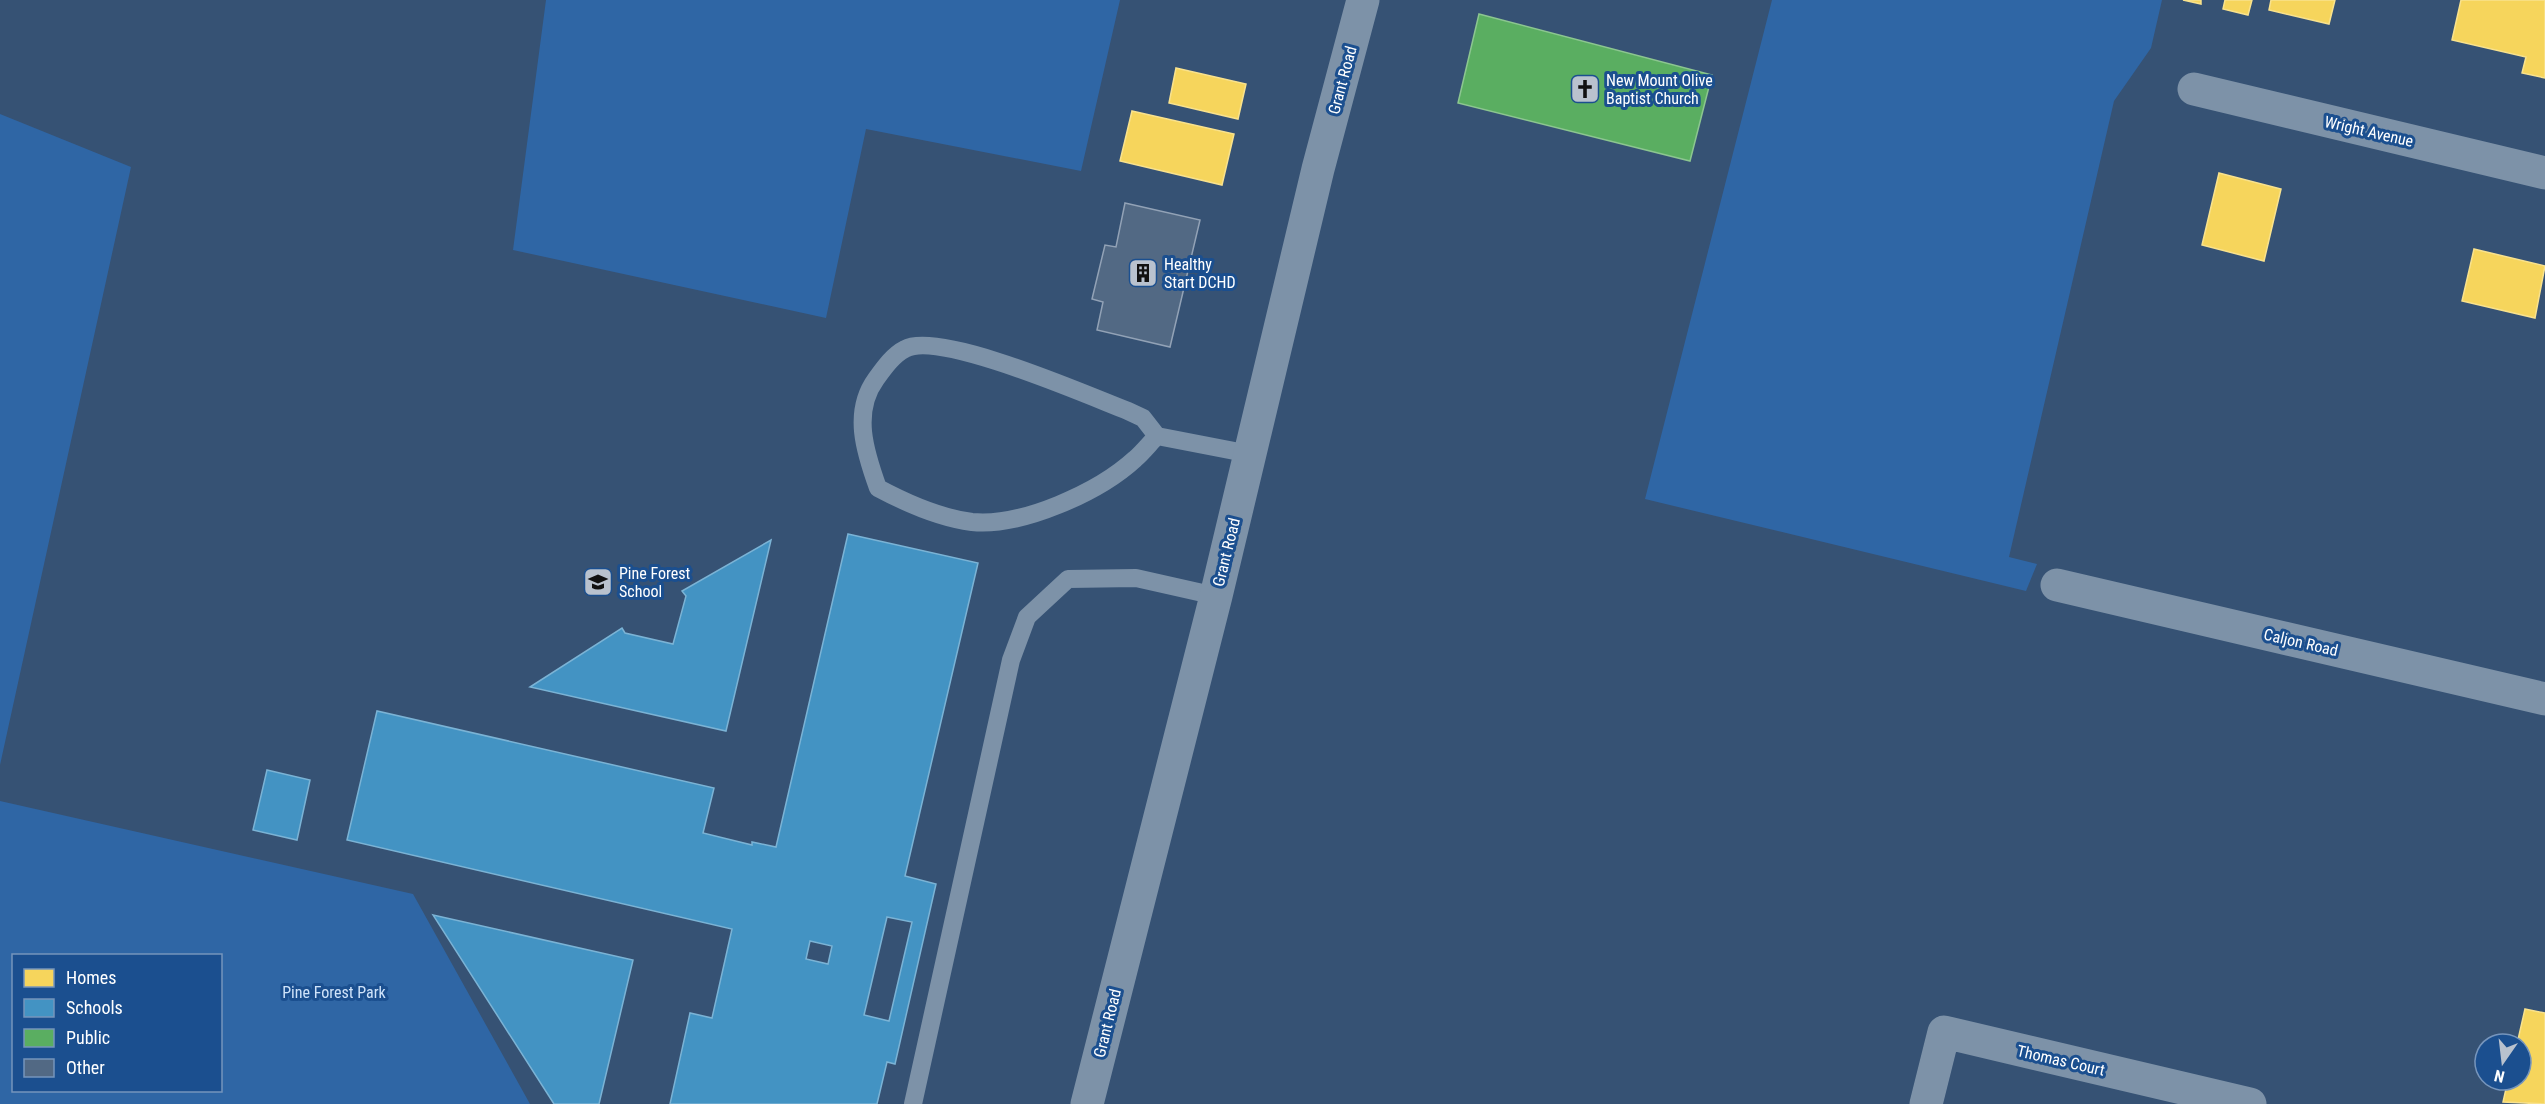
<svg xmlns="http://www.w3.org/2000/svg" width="2545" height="1104" viewBox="0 0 2545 1104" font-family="'Roboto Condensed',sans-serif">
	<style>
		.green { fill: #2f66a5; fill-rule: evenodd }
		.homes { fill: #f6d55c; stroke: #f9e28d; stroke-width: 1.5 }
		.schools { fill: #4393c3; stroke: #7bb3d5; stroke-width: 1.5; fill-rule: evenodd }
		.public { fill: #5aae61; stroke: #8cc690; stroke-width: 1.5 }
		.building { fill: #526984; stroke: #92a2b6; stroke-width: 1.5 }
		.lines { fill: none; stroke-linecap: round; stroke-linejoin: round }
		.lane { stroke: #7d92a8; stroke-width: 18 }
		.street { stroke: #7d92a8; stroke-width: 33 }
		.labels { text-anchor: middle; stroke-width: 6; stroke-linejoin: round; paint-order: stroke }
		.street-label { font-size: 16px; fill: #fff; stroke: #1b4f8f }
		.poi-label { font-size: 16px; fill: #fff; stroke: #1b4f8f; text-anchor: start }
		.park-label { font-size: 16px; fill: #cfe3fa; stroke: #1b4f8f }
	</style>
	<rect width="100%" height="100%" fill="#365274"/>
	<path class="green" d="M546,0h574l-39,171 -215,-42 -40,189 -313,-68z
		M1772,0h390l-11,48 -37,53 -105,456 28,7 -11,27 -381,-92z
		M0,114l131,53 -131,598z
		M0,801l413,93 117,210h-530zM14,956h206v134h-206z"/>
	<path class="homes" d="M2183,0h18v4z
		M2225,0h27l-4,15 -25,-6z
		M2271,0h64l-6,24 -60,-14z
		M2461,0h84v78l-23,-5 4,-16 -74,-17z
		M1176,68l70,16 -8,35 -69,-16z
		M1132,111l102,23 -12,51 -102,-24z
		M2219,173l62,16 -17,72 -62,-16z
		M2474,249l71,17 -10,52 -73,-17z
		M2525,1009l20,4v91l-42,-2 5,-22h13v-36h-4z"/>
	<path class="schools" d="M848,534l130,29 -73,313 31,8 -41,180 -8,-2 -10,42h-207l20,-91 22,5 20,-89 -385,-89 30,-129 337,77 -11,45 49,12v-3l24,5zM887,917l25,5 -23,99 -25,-6zM810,941l22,5 -4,18 -22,-5z
		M771,540l-45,191 -196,-44 92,-59 3,5 48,11 13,-48 -4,-5z
		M267,770l43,10 -13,60 -44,-10z
		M433,915l200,45 -34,144h-45z"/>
	<path class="public" d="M1479,14l233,61 -22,86 -232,-58z"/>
	<path class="building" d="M1125,203l75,17 -30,127 -73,-17 6,-28 -11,-3 13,-54 11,2z"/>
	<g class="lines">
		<path class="lane" d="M1157,436l-14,-18 -15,-7c-39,-15 -189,-81 -223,-62 -12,6 -21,19 -29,30 -24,33 -11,73 2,109 28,15 62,30 94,34 50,5 127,-30 163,-63 8,-7 15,-16 22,-23l93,18
			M913,1104l98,-444 16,-43 41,-38 68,-1 80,18"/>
		<path class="street" d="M2194,89l351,84
			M2057,585l488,114
			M1087,1104l129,-508 102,-427 45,-169
			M1926,1104l18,-72 306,72"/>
	</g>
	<defs>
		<g id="church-square" transform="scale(1.5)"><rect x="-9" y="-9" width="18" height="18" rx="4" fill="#b9c2ce" stroke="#1b4f8f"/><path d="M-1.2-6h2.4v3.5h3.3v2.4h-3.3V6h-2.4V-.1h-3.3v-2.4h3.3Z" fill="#111"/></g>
		<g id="building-square" transform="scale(1.5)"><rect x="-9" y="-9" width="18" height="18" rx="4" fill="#b9c2ce" stroke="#1b4f8f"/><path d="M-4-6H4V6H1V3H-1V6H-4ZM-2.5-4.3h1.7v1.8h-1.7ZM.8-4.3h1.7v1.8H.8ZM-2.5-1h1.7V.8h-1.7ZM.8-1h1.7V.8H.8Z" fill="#111"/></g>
		<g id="school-square" transform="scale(1.5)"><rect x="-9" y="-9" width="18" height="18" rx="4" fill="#b9c2ce" stroke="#1b4f8f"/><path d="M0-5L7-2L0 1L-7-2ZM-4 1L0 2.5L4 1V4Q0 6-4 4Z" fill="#111"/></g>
	</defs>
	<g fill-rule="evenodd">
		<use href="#church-square" x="1585" y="89"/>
		<use href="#building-square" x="1143" y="273"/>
		<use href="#school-square" x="598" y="582"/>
	</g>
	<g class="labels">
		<g class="street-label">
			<text transform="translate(1342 80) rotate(-75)" y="6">Grant Road</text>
			<text transform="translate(2369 131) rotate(13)" y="6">Wright Avenue</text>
			<text transform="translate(1226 552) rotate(-76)" y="6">Grant Road</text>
			<text transform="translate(2301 642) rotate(13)" y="6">Caljon Road</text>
			<text transform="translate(1107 1023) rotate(-76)" y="6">Grant Road</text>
			<text transform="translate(2061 1060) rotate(13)" y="6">Thomas Court</text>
		</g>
		<g class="poi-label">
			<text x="1606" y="86">New Mount Olive<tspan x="1606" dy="18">Baptist Church</tspan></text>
			<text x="1164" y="270">Healthy<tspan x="1164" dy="18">Start DCHD</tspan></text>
			<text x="619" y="579">Pine Forest<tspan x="619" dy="18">School</tspan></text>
		</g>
		<g class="park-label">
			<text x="334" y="998">Pine Forest Park</text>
		</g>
	</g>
	<rect x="12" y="954" width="210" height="138" fill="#1b4f8f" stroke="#7695bc" stroke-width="1.5"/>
	<rect x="24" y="969" width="30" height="18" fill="#f6d55c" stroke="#7695bc" stroke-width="1.5"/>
	<text x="66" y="984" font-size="18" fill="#ffffff">Homes</text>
	<rect x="24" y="999" width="30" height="18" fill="#4393c3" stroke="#7695bc" stroke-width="1.5"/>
	<text x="66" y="1014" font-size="18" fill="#ffffff">Schools</text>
	<rect x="24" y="1029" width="30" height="18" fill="#5aae61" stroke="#7695bc" stroke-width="1.5"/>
	<text x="66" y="1044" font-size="18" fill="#ffffff">Public</text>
	<rect x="24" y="1059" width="30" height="18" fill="#526984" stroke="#7695bc" stroke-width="1.5"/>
	<text x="66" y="1074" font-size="18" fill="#ffffff">Other</text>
	<g transform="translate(2503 1062) rotate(194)"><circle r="28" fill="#1b4f8f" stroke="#7695bc" stroke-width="1.5"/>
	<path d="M0-4.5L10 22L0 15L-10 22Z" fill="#b9c2ce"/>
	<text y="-9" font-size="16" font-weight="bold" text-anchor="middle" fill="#ffffff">N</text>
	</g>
</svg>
